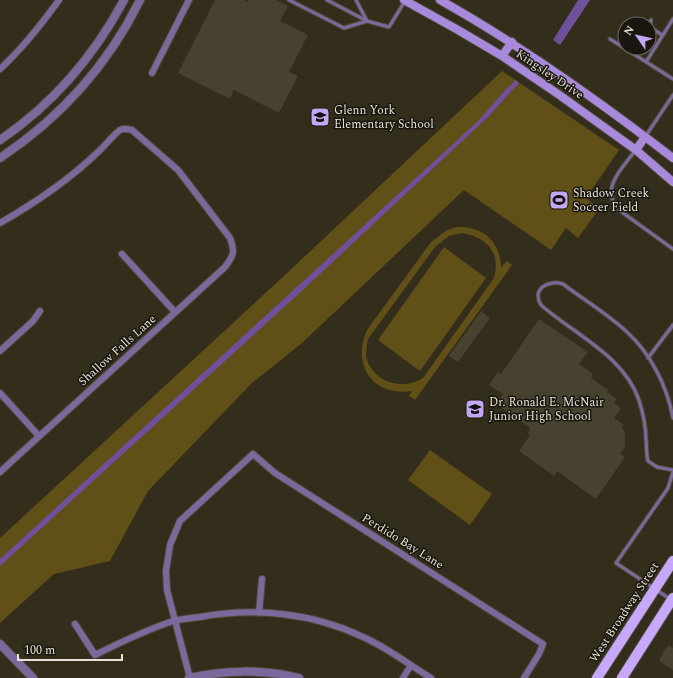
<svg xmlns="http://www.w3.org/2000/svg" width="673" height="678" viewBox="0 0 673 678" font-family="Spectral,serif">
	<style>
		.green { fill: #614f18; fill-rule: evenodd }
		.water { fill: #6f509b }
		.building { fill: #47412f }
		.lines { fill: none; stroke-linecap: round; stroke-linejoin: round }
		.service-casing { stroke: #504a3a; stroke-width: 5 }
		.minor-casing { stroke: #504a3a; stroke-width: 8 }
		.tertiary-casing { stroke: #504a3a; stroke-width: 10 }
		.secondary-casing { stroke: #504a3a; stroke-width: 10 }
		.primary-casing { stroke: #504a3a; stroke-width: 12 }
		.service { stroke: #7c699c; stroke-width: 3 }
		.minor { stroke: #7c699c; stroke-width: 6 }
		.tertiary { stroke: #7c699c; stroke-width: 8 }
		.secondary { stroke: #a989db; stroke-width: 8 }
		.primary { stroke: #c8a8fc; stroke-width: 10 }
		.labels { text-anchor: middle; stroke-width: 3; stroke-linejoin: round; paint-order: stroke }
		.street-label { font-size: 12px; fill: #e6e2d7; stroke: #18160e }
		.poi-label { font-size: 12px; fill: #e6e2d7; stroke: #18160e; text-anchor: start }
	</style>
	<rect width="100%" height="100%" fill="#332d1c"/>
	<path class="green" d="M502,71l117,79 -33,48 13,11 -21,29 -12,-10 -15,22 -87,-60 -162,153 -50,40 -104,108 -38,70 -56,13 -54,49v-85l285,-263z
		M457,227c26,-1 43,14 44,40l6,-6 5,4 -97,135 -6,-4 3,-5c-38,6 -61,-25 -45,-61l64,-88 16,-12zM462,233c25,4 39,20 32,45l-71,100c-21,14 -53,3 -57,-23 0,-5 1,-11 2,-16l67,-92 14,-11z
		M444,247l42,31 -66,93 -42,-31z
		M430,450l62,44 -22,31 -62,-45z"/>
	<path class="water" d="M578,0h12l-30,45 -7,-5z
		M516,80l3,3 -31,34 -183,171 -305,278v-7l477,-437 30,-34z"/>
	<path class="building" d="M215,0h29l4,2 1,-2h27l12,6 -8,15 28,14 -19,37 9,4 -19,37 -45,-23 -4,9 -52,-26z
		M481,311l9,7 -32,44 -9,-6z
		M539,319l49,33 -9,12 14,10 -2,4 17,12 -1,2 10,7 -3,4 7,5 -7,10 10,7 -2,2 2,3 1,4v14l-5,6 5,3 -29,42 -39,-28 -3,5 -35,-25 11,-16 -2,-2 2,-5 -34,-24 7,-10 -14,-9 9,-13 3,2z
		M669,645l4,3v22l-14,-9 6,-12z"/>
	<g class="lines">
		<g class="service-casing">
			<path id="service" d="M289,0l55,28 23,-7 -11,-21
				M327,0l40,21 22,6 16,-26
				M651,20l-1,7 12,8
				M610,39l63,40
				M646,62l27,-43
				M645,137l28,-42
				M635,151c-13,17 -36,39 -16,59l54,39
				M648,358l25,-33
				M673,418c-6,-32 -22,-64 -46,-86 -19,-18 -43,-32 -64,-48 -14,-5 -32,5 -22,21 34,30 82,50 98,95 4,13 7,26 7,40 1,7 0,14 2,21l9,6 16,3
				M670,599l-54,-36 52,-75 5,-16"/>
		</g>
		<g class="minor-casing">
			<path id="minor" d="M0,69c23,-21 41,-44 59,-69
				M152,73l37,-73
				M0,223c35,-20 69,-43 98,-71 7,-6 15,-17 22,-22 4,-2 8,-1 12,0l46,40 52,68c5,14 4,17 -5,29l-225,205
				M122,254l53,58
				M0,351l33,-30 7,-10
				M0,393l39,43
				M259,613l3,-34
				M75,624l20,31c26,-13 51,-25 78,-34 9,-2 18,-3 27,-4 55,-10 113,-4 163,20 25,11 45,27 68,41
				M190,678l-23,-88 -1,-19 4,-26 10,-24 73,-67 22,19 268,171 -4,10 -15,24
				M403,678l8,-13"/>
		</g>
		<g class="tertiary-casing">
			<path id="tertiary" d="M0,140c53,-36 94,-84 124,-140
				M0,158c60,-40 108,-93 140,-158
				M0,644l33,34
				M189,678c35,-8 75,-9 110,0"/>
		</g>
		<g class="secondary-casing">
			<path id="secondary" d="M404,0l54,30 44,26 56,38 78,56 37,32
				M440,0c82,46 159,101 233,158
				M502,56l10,-14
				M636,150l9,-13"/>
		</g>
		<g class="primary-casing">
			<path id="primary" d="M597,678l76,-117
				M622,678l51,-80"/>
		</g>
		<use href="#service" class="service"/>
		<use href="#minor" class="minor"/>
		<use href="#tertiary" class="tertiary"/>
		<use href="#secondary" class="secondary"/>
		<use href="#primary" class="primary"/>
	</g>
	<defs>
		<g id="school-square" transform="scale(1)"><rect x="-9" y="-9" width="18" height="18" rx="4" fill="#c3a7f2" stroke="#18160e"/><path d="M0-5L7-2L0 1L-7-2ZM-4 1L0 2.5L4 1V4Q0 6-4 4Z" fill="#111"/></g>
		<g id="stadium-square" transform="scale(1)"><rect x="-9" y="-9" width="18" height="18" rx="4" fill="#c3a7f2" stroke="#18160e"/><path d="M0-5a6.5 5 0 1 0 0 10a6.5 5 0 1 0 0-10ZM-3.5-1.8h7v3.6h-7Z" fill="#111"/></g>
	</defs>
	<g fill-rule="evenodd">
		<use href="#school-square" x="320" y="117"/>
		<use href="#stadium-square" x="559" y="200"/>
		<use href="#school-square" x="475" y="409"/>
	</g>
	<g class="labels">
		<g class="street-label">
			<text transform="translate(550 74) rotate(34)" y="4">Kingsley Drive</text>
			<text transform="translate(117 350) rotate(-42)" y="4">Shallow Falls Lane</text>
			<text transform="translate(403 541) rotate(32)" y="4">Perdido Bay Lane</text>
			<text transform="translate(624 612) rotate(-57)" y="4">West Broadway Street</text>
		</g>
		<g class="poi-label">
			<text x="334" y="114">Glenn York<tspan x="334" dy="14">Elementary School</tspan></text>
			<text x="573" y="197">Shadow Creek<tspan x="573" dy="14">Soccer Field</tspan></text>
			<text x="489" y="406">Dr. Ronald E. McNair<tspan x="489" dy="14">Junior High School</tspan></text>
		</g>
	</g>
	<g transform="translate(637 36) rotate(304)"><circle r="19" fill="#18160e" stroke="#6a685e"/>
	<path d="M0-3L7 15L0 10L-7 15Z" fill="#c3a7f2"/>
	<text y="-6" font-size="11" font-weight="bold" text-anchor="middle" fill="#e6e2d7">N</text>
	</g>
	<path d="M18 654v6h104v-6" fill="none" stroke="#e6e2d7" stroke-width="2"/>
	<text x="24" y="654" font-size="12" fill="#e6e2d7" stroke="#18160e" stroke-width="3" paint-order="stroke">100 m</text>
</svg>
